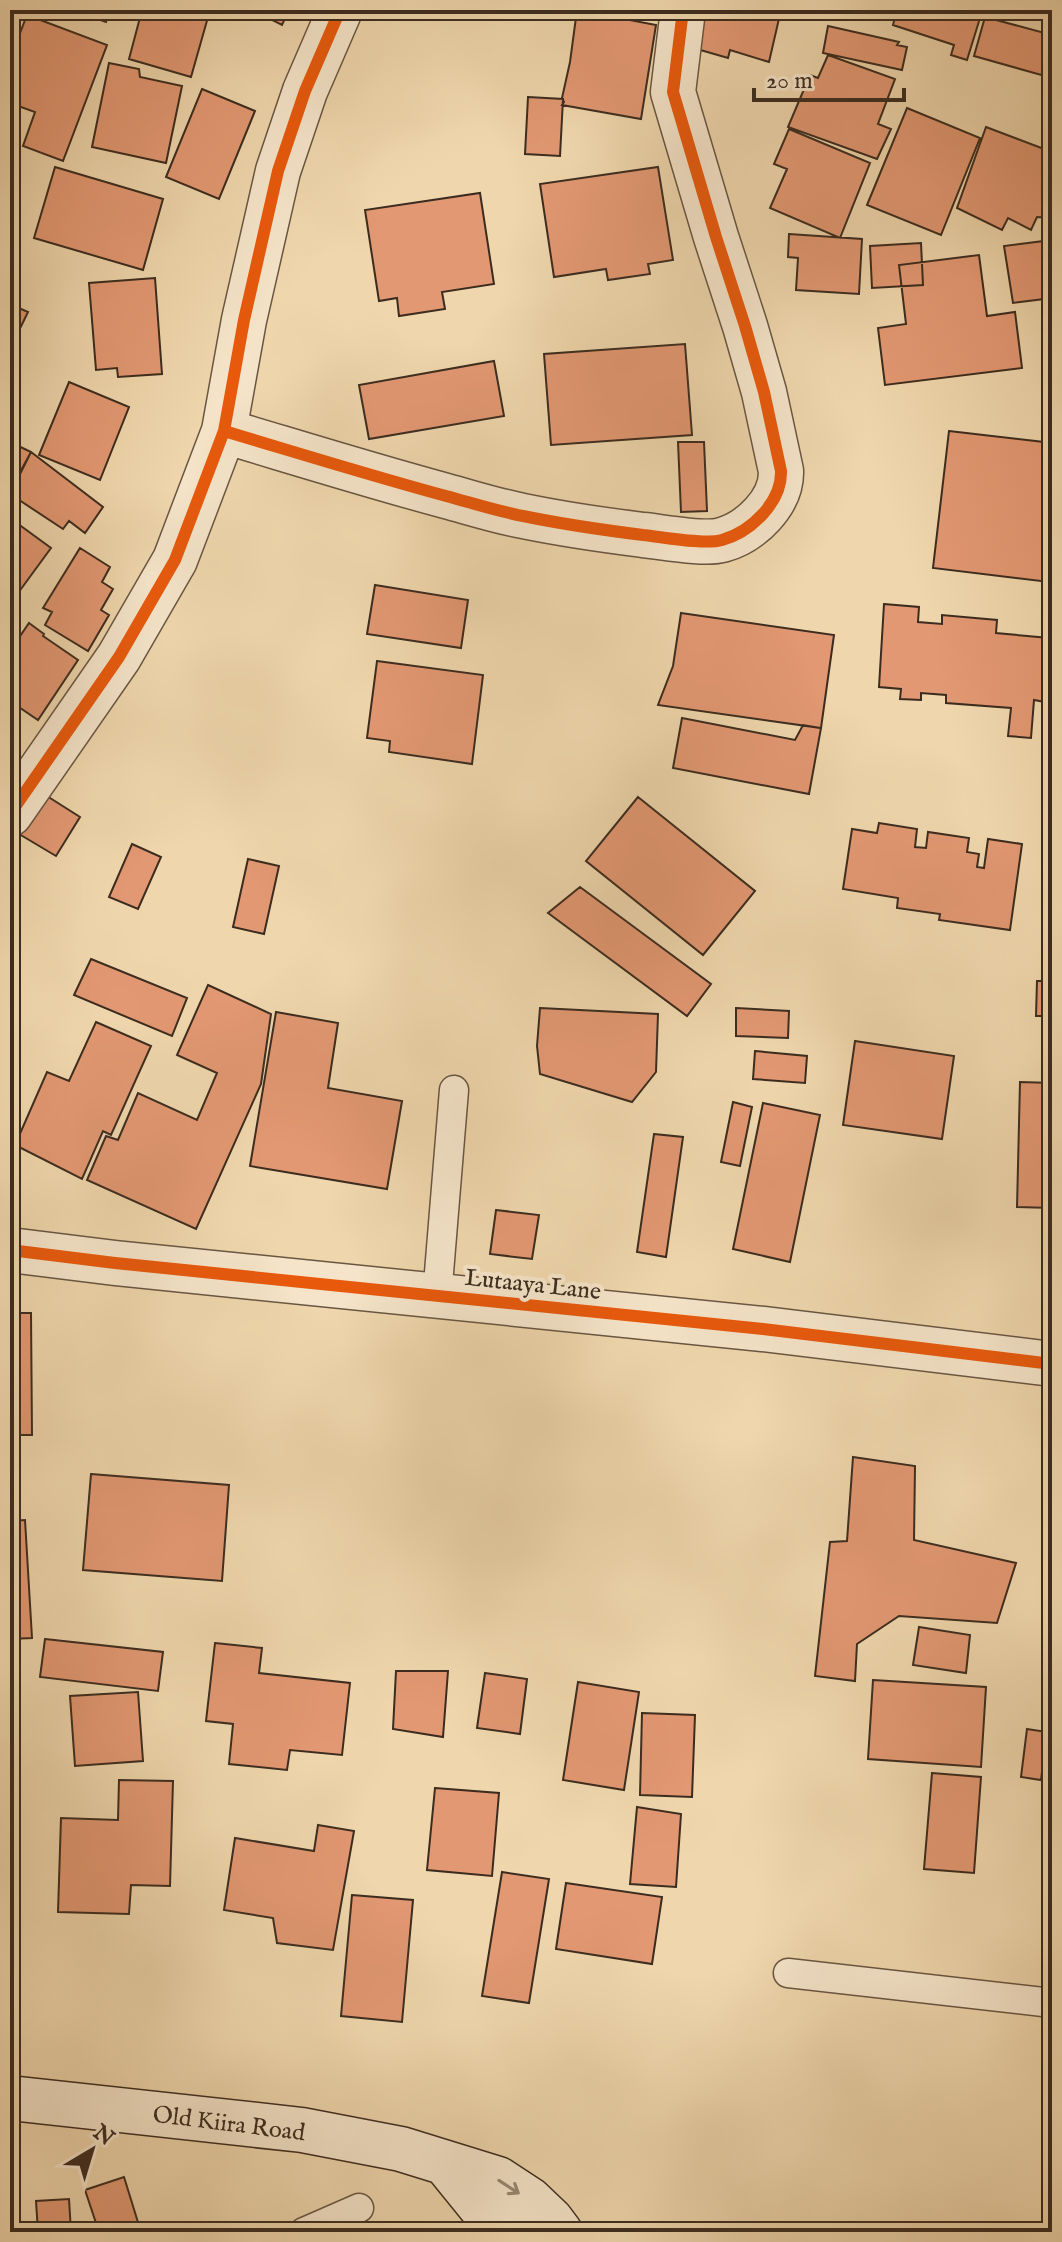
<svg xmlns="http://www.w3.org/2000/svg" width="1062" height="2242" viewBox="0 0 1062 2242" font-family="'IM FELL English',serif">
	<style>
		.building { fill: #e29872; stroke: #3c2c1f; stroke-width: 2 }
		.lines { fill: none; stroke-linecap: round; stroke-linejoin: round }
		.lane-casing { stroke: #695642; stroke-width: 31 }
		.street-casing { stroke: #695642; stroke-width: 47 }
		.secondary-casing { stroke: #3c2c1f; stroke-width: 47 }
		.lane { stroke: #f5e4c9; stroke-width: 28 }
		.street { stroke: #f5e4c9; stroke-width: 44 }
		.secondary { stroke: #f5e4c9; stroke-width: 44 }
		.cycleway-casing { stroke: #f5e4c9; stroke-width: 17 }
		.cycleway { stroke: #e8590c; stroke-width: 12 }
		.oneway { stroke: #988874 }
		.labels { text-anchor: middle; stroke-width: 8; stroke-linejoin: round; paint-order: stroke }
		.street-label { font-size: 24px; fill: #3c2c1f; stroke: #f5e4c9 }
	</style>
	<rect width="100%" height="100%" fill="#efd6ac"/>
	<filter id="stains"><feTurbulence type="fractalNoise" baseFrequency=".0025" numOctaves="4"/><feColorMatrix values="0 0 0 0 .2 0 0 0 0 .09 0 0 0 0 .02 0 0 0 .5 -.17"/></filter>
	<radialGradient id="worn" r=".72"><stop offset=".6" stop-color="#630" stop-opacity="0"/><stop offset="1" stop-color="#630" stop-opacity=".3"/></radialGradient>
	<path class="building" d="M72,10h38l-4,12z
		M142,10h68l-19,67 -62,-18z
		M252,10h37l-7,15z
		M577,10l79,15 -15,94 -79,-14 2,-3 -2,-4 8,-36z
		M707,10h74l-12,52 -39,-12 -2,8 -31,-9z
		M897,10h57l26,8 -13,42 -16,-5 3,-10 -61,-20z
		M27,15l80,30 -44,116 -40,-15 12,-34 -25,-9v-44z
		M985,17l67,18v43l-78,-22z
		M828,26l71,16 -2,3 10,2 -5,23 -79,-17z
		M828,55l67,24 -17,45 13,5 -14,30 -89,-32 22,-52 8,3z
		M109,63l30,6 1,8 42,9 -16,77 -74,-16z
		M202,89l53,22 -36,88 -53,-22z
		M528,97l35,2 -3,57 -35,-2z
		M907,108l73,30 -39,97 -74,-30z
		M986,127l66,25v66l-15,-1 -6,13 -23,-12 -6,12 -45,-22z
		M789,129l81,34 -30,75 -70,-30 17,-39 -13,-5z
		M55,167l108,32 -20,71 -109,-32z
		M658,167l15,93 -25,4 2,10 -42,6 -2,-11 -52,8 -14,-93z
		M480,193l14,91 -52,8 3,17 -46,7 -2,-18 -18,3 -14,-91z
		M789,234l73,5 -3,55 -63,-4 2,-32 -10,-1z
		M1052,240v58l-39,5 -9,-57z
		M921,243l2,42 -51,3 -2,-42z
		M979,255l8,61 28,-4 7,56 -137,17 -7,-57 28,-4 -7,-59z
		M155,278l7,96 -44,3 -1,-9 -21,2 -7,-87z
		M10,304l18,8 -15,31 -3,-2z
		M685,344l7,91 -141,10 -7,-91z
		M494,361l10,55 -135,23 -10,-54z
		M69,382l60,25 -29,73 -61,-25z
		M949,431l103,12v111l-3,28 -116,-14z
		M10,442l21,10 -21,39z
		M678,442h26l3,69 -26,1z
		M31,452l72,55 -18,26 -16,-12 -6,8 -53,-35z
		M10,518l41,30 -41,56z
		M80,548l30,19 -8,15 11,7 -12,21 8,5 -21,36 -43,-26 7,-13 -9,-4z
		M375,585l93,15 -7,48 -94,-14z
		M884,604l35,3 -1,15 24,2v-9l55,5 -1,13 53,5 -4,64 -11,-2 -3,38 -23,-2 3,-28 -65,-5v-8l-25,-2v7l-21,-1 1,-10 -22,-2z
		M681,613l153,22 -13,93 -163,-23 15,-39z
		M29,623l15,11 -1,2 35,24 -40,60 -28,-19v-50z
		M377,661l106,14 -11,89 -83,-12 1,-11 -23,-3z
		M682,718l113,22 8,-15 18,3 -12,66 -136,-26z
		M39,791l41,26 -24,39 -42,-25z
		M638,797l117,94 -52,64 -117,-94z
		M879,823l38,6 -2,18 11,1 2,-16 41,6 -2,14 12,2 -2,13 7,1 4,-29 34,5 -12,86 -71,-10 1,-6 -43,-6 1,-10 -55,-9 9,-60 25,4z
		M132,844l29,13 -23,52 -29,-12z
		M248,859l31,7 -15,68 -31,-7z
		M580,887l131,97 -24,32 -139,-103z
		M91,959l96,39 -15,38 -98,-41z
		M1037,981h15v35h-16z
		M208,985l63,29 -10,70 -65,145 -109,-49 19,-44 12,4 20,-47 59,27 20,-47 -40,-18z
		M540,1008l118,6 -2,58 -24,30 -92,-28 -3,-28z
		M736,1008l53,3 -1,27 -52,-2z
		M276,1012l62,11 -10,65 74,13 -15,88 -137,-23z
		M96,1022l55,24 -40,89 -8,-4 -21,48 -67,-34 32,-73 22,9z
		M855,1041l99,15 -12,83 -99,-14z
		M755,1051l52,5 -2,27 -52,-4z
		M1020,1082l32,1v125l-35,-1z
		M733,1102l19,5 -12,59 -19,-4z
		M763,1103l57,12 -30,147 -57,-13z
		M654,1134l29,3 -17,120 -29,-5z
		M496,1210l43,5 -7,44 -42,-5z
		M10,1313h21l1,122h-22z
		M10,1449l9,2 -5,51h-4z
		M853,1457l62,9 -1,74 102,23 -19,60 -98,-7 -42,28 -2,37 -40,-5 15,-134 17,-1z
		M91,1474l138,11 -7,96 -139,-11z
		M25,1520l7,118 -22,1v-118z
		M919,1627l51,8 -4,38 -53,-8z
		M45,1639l118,13 -5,39 -118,-14z
		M215,1643l47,5 -3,25 91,10 -8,72 -52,-5 -3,20 -58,-6 4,-40 -27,-3z
		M396,1671h52l-5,66 -50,-8z
		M485,1673l42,6 -7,55 -43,-6z
		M873,1680l113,7 -5,80 -113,-8z
		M578,1682l61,10 -15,98 -61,-10z
		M138,1692l5,69 -68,5 -5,-70z
		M642,1713l53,2 -3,82 -52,-2z
		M1027,1729l20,3 -6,48 -20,-3z
		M932,1773l49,4 -7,96 -50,-4z
		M119,1780l54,1 -3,105 -39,-1 -2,29 -71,-2 3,-94 57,2z
		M435,1788l64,5 -7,83 -65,-6z
		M637,1807l44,7 -5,73 -46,-3z
		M318,1825l36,6 -21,119 -56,-7 -4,-25 -49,-8 11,-72 79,13z
		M502,1872l47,7 -20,124 -47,-7z
		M566,1883l96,14 -10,67 -96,-15z
		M352,1895l61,5 -11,122 -61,-6z
		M124,2177l17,55h-42l-14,-42z
		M69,2199l2,33h-33l-2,-31z"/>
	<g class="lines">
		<g class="lane-casing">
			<path id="lane" d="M437,1297l17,-207
				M788,1973l264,30
				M304,2232l55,-24"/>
		</g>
		<g class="street-casing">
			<path id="street" d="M224,431c74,22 148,45 222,65 26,7 51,15 77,20 39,8 80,14 120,19 20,2 62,10 79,5 29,-8 60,-38 59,-69l-17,-79 -19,-66 -29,-89 -43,-145 10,-82
				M10,814l109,-157 56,-97 49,-129 20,-111 34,-149 27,-80 35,-81
				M10,1250l105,13 648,66 289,35"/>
		</g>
		<g class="secondary-casing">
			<path id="secondary" d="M10,2098l292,32 99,19 97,30 32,21 21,20 9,12
				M445,2163l56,69"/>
		</g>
		<use href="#lane" class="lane"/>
		<use href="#street" class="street"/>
		<use href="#secondary" class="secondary"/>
		<g class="cycleway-casing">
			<path id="cycleway" d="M224,431c74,22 148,45 222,65 26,7 51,15 77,20 39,8 80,14 120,19 20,2 62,10 79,5 29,-8 60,-38 59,-69l-17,-79 -19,-66 -29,-89 -43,-145 10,-82
				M10,814l109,-157 56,-97 49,-129 20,-111 34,-149 27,-80 35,-81
				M10,1250l105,13 648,66 289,35"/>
		</g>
		<use href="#cycleway" class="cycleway"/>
	</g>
	<defs><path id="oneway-shaft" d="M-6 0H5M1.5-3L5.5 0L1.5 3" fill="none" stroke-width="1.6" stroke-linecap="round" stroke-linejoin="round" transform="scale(2)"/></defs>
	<use class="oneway" href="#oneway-shaft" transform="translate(509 2187) rotate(33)"/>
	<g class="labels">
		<g class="street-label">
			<text transform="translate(533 1284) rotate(6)" y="8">Lutaaya Lane</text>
			<text transform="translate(229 2123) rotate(7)" y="8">Old Kiira Road</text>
		</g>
	</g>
	<rect width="1062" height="2242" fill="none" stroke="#efd6ac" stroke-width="40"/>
	<rect x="12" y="12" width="1038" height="2218" fill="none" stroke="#3c2c1f" stroke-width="4"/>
	<rect x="20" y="20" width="1022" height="2202" fill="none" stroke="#3c2c1f" stroke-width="2"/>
	<g transform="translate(92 2150) rotate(38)" stroke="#f5e4c9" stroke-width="6" paint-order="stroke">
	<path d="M0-6L14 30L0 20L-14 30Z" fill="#3c2c1f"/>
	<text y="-12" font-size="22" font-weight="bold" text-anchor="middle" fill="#3c2c1f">N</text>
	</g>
	<path d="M754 88v12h150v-12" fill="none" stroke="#3c2c1f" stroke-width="4"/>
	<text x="766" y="88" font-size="24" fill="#3c2c1f" stroke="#f5e4c9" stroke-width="6" paint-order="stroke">20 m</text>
	<rect width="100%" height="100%" filter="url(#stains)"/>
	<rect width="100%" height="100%" fill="url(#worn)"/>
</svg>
